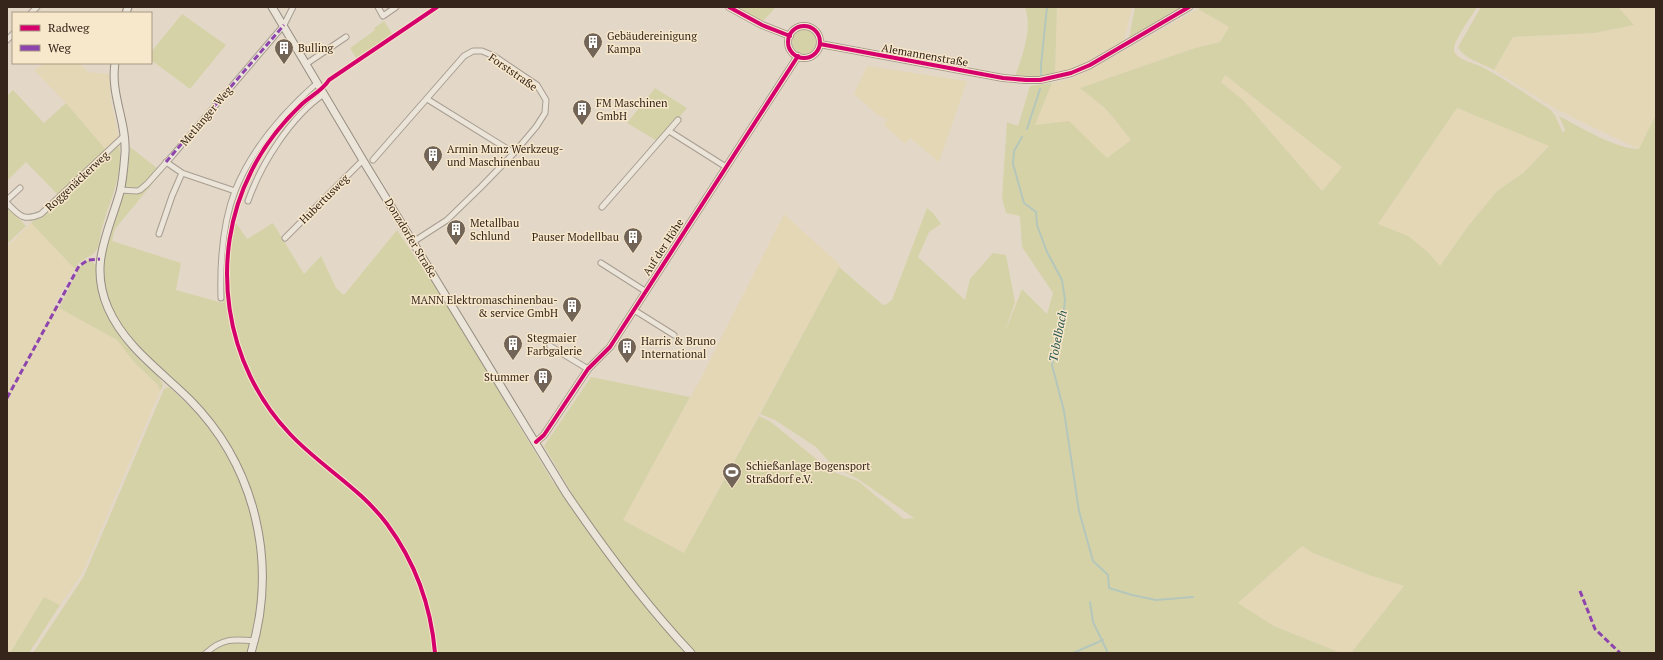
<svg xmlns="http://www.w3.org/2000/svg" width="1663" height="660" viewBox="0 0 1663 660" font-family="'PT Serif',serif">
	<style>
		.farmland { fill: #e4d7b6 }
		.green { fill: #d6d2a8; fill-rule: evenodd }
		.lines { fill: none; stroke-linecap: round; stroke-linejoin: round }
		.stream { stroke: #b4c7ba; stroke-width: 2 }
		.minor-casing { stroke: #a89d91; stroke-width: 7 }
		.tertiary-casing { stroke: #a89d91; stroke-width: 8 }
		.secondary-casing { stroke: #978d81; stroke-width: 9 }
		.minor { stroke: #ebe4d9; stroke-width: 5 }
		.tertiary { stroke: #ebe4d9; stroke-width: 6 }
		.secondary { stroke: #ebe4d9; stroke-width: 7 }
		.quiet { stroke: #8e44ad; stroke-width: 3; stroke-dasharray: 6 3; stroke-linecap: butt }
		.cycleway-casing { stroke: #f7e7cb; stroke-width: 6 }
		.cycleway { stroke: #d6006c; stroke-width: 4 }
		.labels { text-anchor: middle; stroke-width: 3; stroke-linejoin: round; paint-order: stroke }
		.poi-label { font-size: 11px; fill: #35251a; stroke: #f7e7cb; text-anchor: start }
		.street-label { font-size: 11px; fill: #35251a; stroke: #f7e7cb }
		.water-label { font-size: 12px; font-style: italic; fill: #295650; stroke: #f7e7cb }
	</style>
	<rect width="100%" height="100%" fill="#e3d8c7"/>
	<path class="farmland" d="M1057,7h75l-8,34 -46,26 -23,8z
		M1618,7h38v107l-17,35 -53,-25 -32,-16 -60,-38 19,-33 82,-4 38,-8z
		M1198,9l31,18 -9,15 -25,6 -114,40 25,21 25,31 -24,18 -12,-11 -53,-22h-7l17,-42 18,-4 18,-8z
		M45,63h35l8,9 21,2 2,28 8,37 -13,11 -40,-47 -32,-33z
		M867,66l100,15 -28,81 -29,-24 -5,6 -21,-19 3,-6 -9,-4 -24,-21z
		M1225,75l117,92 -20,24 -79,-91 -22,-18z
		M1457,108l92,37 -26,28 -26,18 -29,35 -29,41 -11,-15 -50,-28z
		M784,214l56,51 -156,288 -62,-33 79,-142z
		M31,223l44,46 -21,36 63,35 17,22 24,23 2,6 -74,174 -6,12 -20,28 -16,-7 -34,55h-3v-406z
		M1302,546l11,7 56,22 35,11 -53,67h-10l-67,-27 -36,-23z"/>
	<path class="green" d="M734,7h42l-12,13 -5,2z
		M1025,7h32l-2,68 -22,3 -18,-1c7,-22 18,-47 10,-70z
		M1135,7h47l-53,31z
		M1202,7h275c-5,9 -24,34 -23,43 1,9 19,13 26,16 23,11 48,30 71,44 6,7 8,15 12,23l2,-3 -6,-14c21,11 57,33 80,33l17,-35v539h-305l53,-67 -35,-11 -56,-22 -11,-7 -64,57 36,23 67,27h-1086c24,-73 8,-177 -45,-234 -36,-39 -92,-76 -105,-130 -8,-35 10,-67 19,-100 4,-13 5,-28 6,-42l32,25 -47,57 -3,12 69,22 -5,27 47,13c1,-28 2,-54 8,-81l5,1 11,16 26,-16 31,51 17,-18 15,32 8,7 53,-65 45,67 111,185 13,11 5,-1 -27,-46 47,-69 99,20 -67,123 61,33 75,-137 12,6 60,49 27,10 46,38 10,-1 -56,-39 -25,-13 -17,-19 -41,-27 -15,-6 79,-147 44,38 4,-1 5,-4 35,-92 6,5 8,11 -12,8 -11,25 47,43 5,-21 23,-26 13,2 9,47 -11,32 18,-45 25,25 6,-21 -31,-46 -2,-31 -14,-3 -4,-15 5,-76 11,4 12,-40 22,-3 -17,42 34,-4 38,37 24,-18 -25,-31 -26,-21 115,-40 25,-6 9,-15 -31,-18zM1225,75l117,92 -20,24 -79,-91 -22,-18zM1457,108l92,38 -26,27 -26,18 -29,35 -28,40 -12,-14 -20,-16 -30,-12z
		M1481,7h137l16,18 -39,8 -82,4 -19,33c-12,-7 -30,-11 -36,-23z
		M182,14l44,31 -36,44 -39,-29v-8z
		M384,21l9,14 -37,23 -6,-10 25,-18 -1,-2z
		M792 41a13 13 0 1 1 26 0a13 13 0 1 1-26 0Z
		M655,88l32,20 -28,34 -32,-19z
		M13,90l31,33 22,-20 40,47 -48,45 -32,-33 -19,19v-85z
		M119,144c5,31 -9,55 -17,84 -2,7 -2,15 -5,21 -5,10 -17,8 -22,20l-44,-46 83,-77z
		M7,206l19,20 -19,18z
		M88,260l8,4c3,40 15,66 43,95 8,9 21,15 24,27l-3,5 -2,-6 -24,-23 -17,-22 -58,-32 20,-40z
		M169,387c19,17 36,34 49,55 42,63 50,139 30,211h-215l51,-77 80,-187z
		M44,597l16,8 -31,48h-19z"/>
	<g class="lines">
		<path class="stream" d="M1041,76v-11l6,-58
			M1027,129l13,-40
			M1022,137l-8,14 -1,13 11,39 12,9 1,13 10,27 15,28 3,20 -3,25 -10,40 12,46 15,100 14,50 15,14 1,13 23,7 24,5 37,-3
			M1090,602l3,20 15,31
			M1073,653l30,-13"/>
		<g class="minor-casing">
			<path id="minor" d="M378,7l5,9 13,-9
				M31,13l6,-6
				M7,40l6,-6
				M306,64l40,-27
				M427,99l87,54
				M669,131l57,36
				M373,160l91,-104 9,-5h9l12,5 43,29 9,15 -1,13 -9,14 -22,26 -33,34 -34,33 -34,22
				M166,162l16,11 53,18
				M120,190l17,1 3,-1 7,-6 26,-29 111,-130 9,-18
				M7,200l13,-12
				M248,201c13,-37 43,-85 76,-107
				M7,203c12,12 16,19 34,11l83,-78
				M602,207l76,-87
				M159,234l13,-38 10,-23
				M285,238l78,-78
				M601,263l44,28
				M221,298c-1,-36 1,-73 14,-107 17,-43 48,-78 82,-108
				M634,310l40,25
				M550,346l38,23
				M206,653c17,-15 27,-14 49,-12"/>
		</g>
		<g class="tertiary-casing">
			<path id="tertiary" d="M729,7l33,18 28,11
				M788 42a16 16 0 1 1 32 0a16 16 0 1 1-32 0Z
				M820,44l183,34 23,2h14l31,-7 19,-8 99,-58
				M536,442l8,-7 44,-66 22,-22 188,-291"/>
		</g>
		<g class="secondary-casing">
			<path id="secondary" d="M272,7l95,160 199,326c38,56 78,110 125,160
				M126,13l2,-6
				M115,63c-5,31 12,60 10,90 -1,13 -2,27 -5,39 -12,42 -31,72 -12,116 17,39 53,63 82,92 66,67 88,163 61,253"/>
		</g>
		<use href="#minor" class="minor"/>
		<use href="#tertiary" class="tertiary"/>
		<use href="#secondary" class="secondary"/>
		<path class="quiet" d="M166,162l118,-137
			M7,398l72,-132 9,-6 12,-1
			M1580,591l15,38 25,24"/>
		<g class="cycleway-casing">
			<path id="cycleway" d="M729,7l33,18 28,11
				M788 42a16 16 0 1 1 32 0a16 16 0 1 1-32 0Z
				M820,44l183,34 23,2h14l31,-7 19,-8 99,-58
				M536,442l8,-7 44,-66 22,-22 188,-291
				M435,653c-4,-47 -20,-91 -48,-129 -27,-36 -67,-58 -97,-90 -66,-69 -82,-177 -39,-262 12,-25 30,-48 51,-68 9,-8 21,-14 27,-24l108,-73"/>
		</g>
		<use href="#cycleway" class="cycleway"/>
	</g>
	<defs>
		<g id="building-pin" transform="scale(1)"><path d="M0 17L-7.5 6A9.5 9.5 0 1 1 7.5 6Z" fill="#726457" stroke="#f7e7cb"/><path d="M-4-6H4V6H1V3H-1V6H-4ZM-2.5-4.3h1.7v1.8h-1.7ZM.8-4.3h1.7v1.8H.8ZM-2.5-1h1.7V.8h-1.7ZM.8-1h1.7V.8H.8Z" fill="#fff"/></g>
		<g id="stadium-pin" transform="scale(1)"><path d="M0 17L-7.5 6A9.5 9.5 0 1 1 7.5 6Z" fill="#726457" stroke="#f7e7cb"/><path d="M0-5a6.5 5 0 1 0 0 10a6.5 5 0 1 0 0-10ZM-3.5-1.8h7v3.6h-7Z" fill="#fff"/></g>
	</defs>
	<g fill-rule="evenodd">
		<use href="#building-pin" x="593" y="42"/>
		<use href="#building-pin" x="284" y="48"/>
		<use href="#building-pin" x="582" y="109"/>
		<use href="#building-pin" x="433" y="155"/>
		<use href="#building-pin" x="456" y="229"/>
		<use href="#building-pin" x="633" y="237"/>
		<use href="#building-pin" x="572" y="306"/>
		<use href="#building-pin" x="513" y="344"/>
		<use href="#building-pin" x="627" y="347"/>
		<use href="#building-pin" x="543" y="377"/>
		<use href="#stadium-pin" x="732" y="472"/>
	</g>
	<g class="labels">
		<g class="poi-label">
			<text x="607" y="40">Gebäudereinigung<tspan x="607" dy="13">Kampa</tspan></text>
			<text x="298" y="52">Bulling</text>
			<text x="596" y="107">FM Maschinen<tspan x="596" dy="13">GmbH</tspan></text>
			<text x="447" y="153">Armin Munz Werkzeug-<tspan x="447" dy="13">und Maschinenbau</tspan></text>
			<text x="470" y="227">Metallbau<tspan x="470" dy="13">Schlund</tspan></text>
			<text x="619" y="241" text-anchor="end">Pauser Modellbau</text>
			<text x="558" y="304" text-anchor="end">MANN Elektromaschinenbau-<tspan x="558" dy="13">&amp; service GmbH</tspan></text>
			<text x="527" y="342">Stegmaier<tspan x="527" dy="13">Farbgalerie</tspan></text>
			<text x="641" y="345">Harris &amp; Bruno<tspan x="641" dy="13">International</tspan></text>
			<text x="529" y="381" text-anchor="end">Stummer</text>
			<text x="746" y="470">Schießanlage Bogensport<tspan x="746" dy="13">Straßdorf e.V.</tspan></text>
		</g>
		<g class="street-label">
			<text transform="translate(925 55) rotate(10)" y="4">Alemannenstraße</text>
			<text transform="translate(513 72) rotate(35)" y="4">Forststraße</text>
			<text transform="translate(206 116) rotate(-50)" y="4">Metlanger Weg</text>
			<text transform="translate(77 181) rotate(-43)" y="4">Roggenäckerweg</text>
			<text transform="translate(324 199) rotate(-45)" y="4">Hubertusweg</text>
			<text transform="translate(411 238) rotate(59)" y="4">Donzdorfer Straße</text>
			<text transform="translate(663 247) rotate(-57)" y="4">Auf der Höhe</text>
		</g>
		<g class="water-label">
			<text transform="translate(1058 336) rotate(-79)" y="4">Tobelbach</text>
		</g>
	</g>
	<rect width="1663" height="660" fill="none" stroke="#35251a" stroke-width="16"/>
	<rect x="12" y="12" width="140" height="52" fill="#f7e7cb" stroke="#a99984"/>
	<rect x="20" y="25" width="20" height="6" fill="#d6006c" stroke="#a99984"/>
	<text x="48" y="32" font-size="12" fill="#35251a">Radweg</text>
	<rect x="20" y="45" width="20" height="6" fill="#8e44ad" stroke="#a99984"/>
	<text x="48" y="52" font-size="12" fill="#35251a">Weg</text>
</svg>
